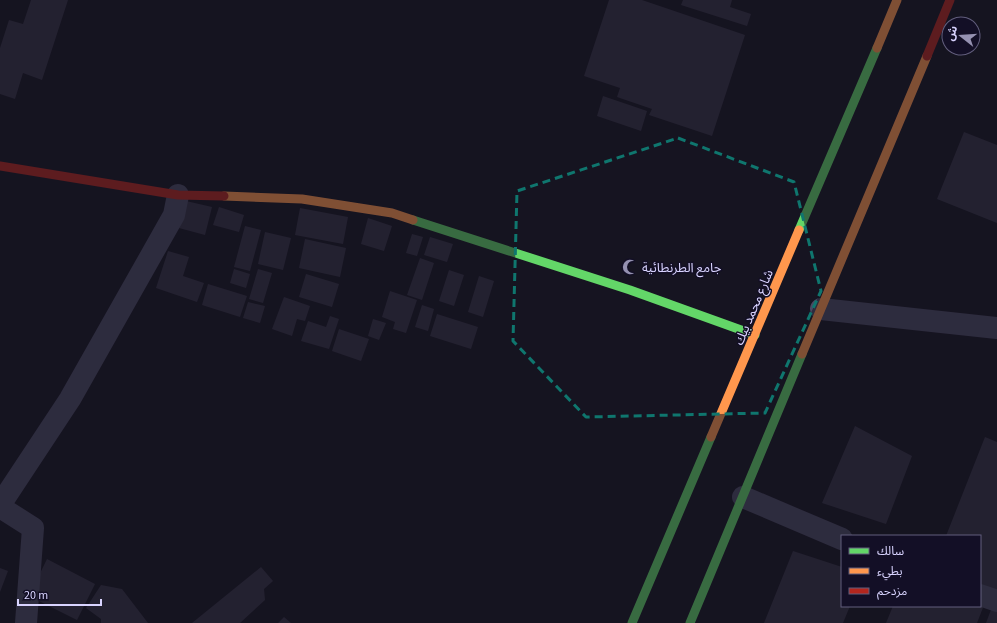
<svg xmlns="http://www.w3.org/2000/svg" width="997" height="623" viewBox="0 0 997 623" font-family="'Source Sans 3','Noto Sans Arabic',sans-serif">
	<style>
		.building { fill: #343243 }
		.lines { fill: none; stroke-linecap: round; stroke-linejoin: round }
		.street { stroke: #4a4962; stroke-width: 22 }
		.fast { stroke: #63d668; stroke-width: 9 }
		.slow { stroke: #ff974d; stroke-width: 9 }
		.jam { stroke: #b3261e; stroke-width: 9 }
		.marked { fill: none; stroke: #0f766e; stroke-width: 3; stroke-dasharray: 8 5; stroke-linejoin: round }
		.labels { text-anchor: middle; stroke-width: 3; stroke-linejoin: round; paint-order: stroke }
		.poi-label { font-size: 13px; fill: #d9d4ff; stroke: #130f26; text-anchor: start }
		.street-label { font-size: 13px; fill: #d9d4ff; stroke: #130f26 }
	</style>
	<rect width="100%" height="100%" fill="#161421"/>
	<path class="building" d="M31,0h37l-26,80 -19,-7 -8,26 -15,-5v-46l9,-28 14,4z
		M609,0h33l103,35 -33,101 -63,-21 3,-6 -35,-12 3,-9 -36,-12z
		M683,0h49l-2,7 21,7 -4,12 -66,-21z
		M603,96l44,15 -6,20 -44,-15z
		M964,132l33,13v78l-60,-24z
		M186,201l26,6 -7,28 -26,-7z
		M219,207l25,8 -5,17 -26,-7z
		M300,208l48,9 -5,27 -48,-9z
		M368,218l24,8 -8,25 -23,-7z
		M245,226l16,4 -11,41 -16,-4z
		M265,232l26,6 -8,32 -25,-6z
		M412,234l11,3 -6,19 -11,-3z
		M430,237l23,7 -6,18 -23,-7z
		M305,239l41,9 -6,29 -41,-9z
		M168,251l21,6 -6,19 21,7 -7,19 -41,-14z
		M420,258l14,5 -12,37 -15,-5z
		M234,269l16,5 -4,14 -16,-5z
		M258,269l14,4 -9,30 -14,-4z
		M449,270l15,5 -10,31 -15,-5z
		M306,274l33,10 -7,23 -33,-10z
		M479,276l15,5 -11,36 -15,-5z
		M208,284l39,12 -7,21 -38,-12z
		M390,291l27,9 -11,33 -13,-4 2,-7 -13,-5z
		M284,297l26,9 -5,15 -8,-2 -5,17 -20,-7z
		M248,302l17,4 -5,17 -17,-5z
		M422,305l12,4 -6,22 -13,-4z
		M437,314l41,13 -7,22 -41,-13z
		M330,316l9,3 -10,30 -28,-8 7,-20 18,6z
		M373,319l13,4 -7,17 -11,-4z
		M339,329l30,10 -8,22 -29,-10z
		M855,426l57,30 -26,68 -64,-21z
		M985,437l12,5v151l-17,-6v-51h-34z
		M793,551l49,16v39h8l-7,17h-79z
		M47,559l48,25 -18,36 -48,-24z
		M261,567l12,14 -9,8 1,11 -25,23h-48z
		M0,568l8,3 -8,21z
		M101,585l21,4 26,34h-47v-4l-15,-11z
		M984,605l-7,18h-91l7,-17h87z
		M992,607l5,1v15h-11z
		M284,617l7,6h-13z"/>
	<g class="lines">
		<path class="street" d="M821,309l176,19
			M743,497l99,42
			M0,505l70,-106 104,-184 4,-20
			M0,507l33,21 -7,95
			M980,595l17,6"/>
		<path class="fast" d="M413,220l217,70 125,45
			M799,230l78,-182
			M632,623l79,-186
			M690,623l112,-269"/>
		<path class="slow" d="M877,48l20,-48
			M224,196l78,3 90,14 21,7
			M802,354l125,-298
			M711,437l88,-207"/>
		<path class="jam" d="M927,56l23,-56
			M0,166l178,29 46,1"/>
	</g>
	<path d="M0 0H997V623H0ZM678,138l116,44 27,109 -56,122 -179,4 -73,-76 4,-150z" fill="#161421" fill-opacity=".55" fill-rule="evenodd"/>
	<path class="marked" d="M678,138l116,44 27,109 -56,122 -179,4 -73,-76 4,-150z"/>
	<defs>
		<g id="mosque-bare" transform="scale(1.2)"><path d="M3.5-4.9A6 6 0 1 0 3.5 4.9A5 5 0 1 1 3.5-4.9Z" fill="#9591b1" stroke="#130f26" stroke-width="2.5" paint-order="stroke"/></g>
	</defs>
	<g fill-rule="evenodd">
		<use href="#mosque-bare" x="630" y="267"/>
	</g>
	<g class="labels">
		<g class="poi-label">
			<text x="642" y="272">جامع الطرنطائية</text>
		</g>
		<g class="street-label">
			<text transform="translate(753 307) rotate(-67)" y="5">شارع محمد بيك</text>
		</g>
	</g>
	<rect x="841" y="535" width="140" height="72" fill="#130f26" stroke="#625e7d"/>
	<rect x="849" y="548" width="20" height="6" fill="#63d668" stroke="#625e7d"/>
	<text x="877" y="555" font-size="12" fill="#d9d4ff">سالك</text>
	<rect x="849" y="568" width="20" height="6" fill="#ff974d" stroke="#625e7d"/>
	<text x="877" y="575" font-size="12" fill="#d9d4ff">بطيء</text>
	<rect x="849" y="588" width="20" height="6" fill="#b3261e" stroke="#625e7d"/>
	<text x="877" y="595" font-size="12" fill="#d9d4ff">مزدحم</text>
	<g transform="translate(961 36) rotate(287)"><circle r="19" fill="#130f26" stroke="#625e7d"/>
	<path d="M0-3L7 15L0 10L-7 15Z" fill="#9591b1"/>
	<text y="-6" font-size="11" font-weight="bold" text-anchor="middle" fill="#d9d4ff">ش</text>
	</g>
	<path d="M18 599v6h83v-6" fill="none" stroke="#d9d4ff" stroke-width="2"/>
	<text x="24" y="599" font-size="12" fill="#d9d4ff" stroke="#130f26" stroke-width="3" paint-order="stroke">20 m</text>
</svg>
